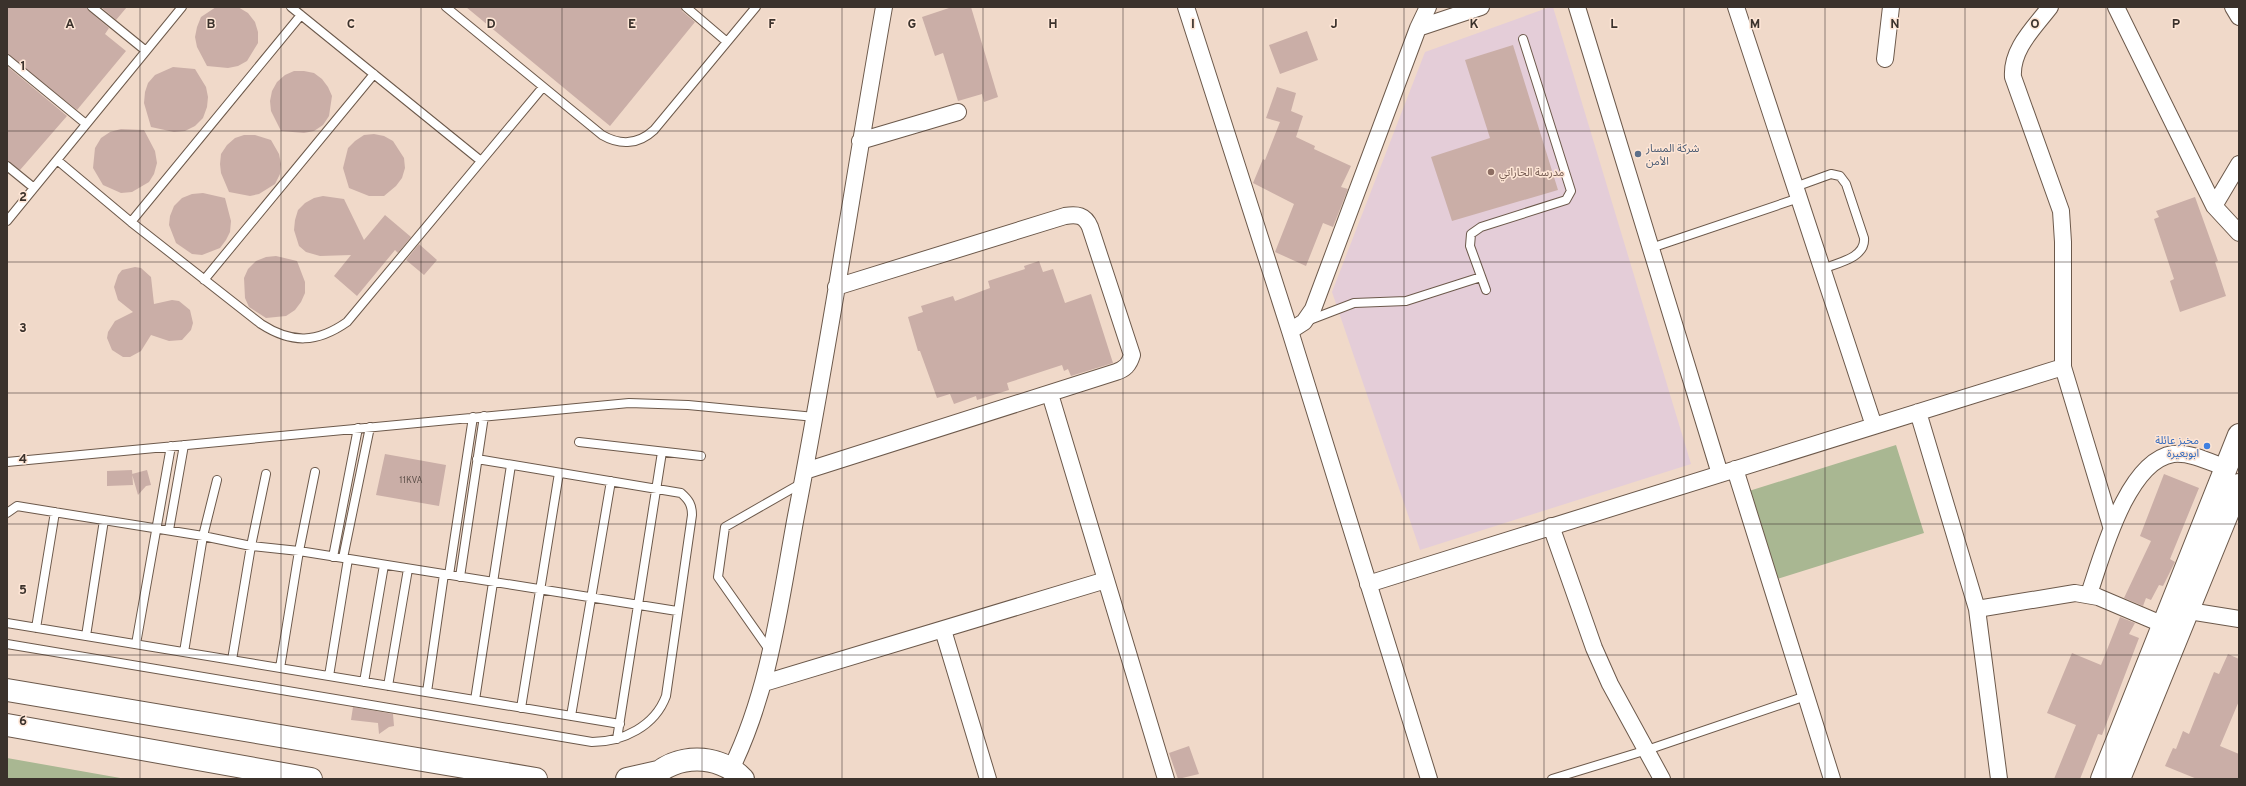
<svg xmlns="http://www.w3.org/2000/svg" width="2246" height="786" viewBox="0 0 2246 786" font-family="Overpass,'Noto Sans Arabic',sans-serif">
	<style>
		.education { fill: #e4cdd8 }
		.green { fill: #a9b792 }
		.building { fill: #caaea7 }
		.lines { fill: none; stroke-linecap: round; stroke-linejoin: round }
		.lane-casing { stroke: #6c594b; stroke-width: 10 }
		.street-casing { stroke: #6c594b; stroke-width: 18 }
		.secondary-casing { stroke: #6c594b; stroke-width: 24 }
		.lane { stroke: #fff; stroke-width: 8 }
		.street { stroke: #fff; stroke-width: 16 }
		.secondary { stroke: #fff; stroke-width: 22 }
		.grid { fill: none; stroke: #3b322c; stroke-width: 1; stroke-opacity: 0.55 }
		.service-dot { fill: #5c6f8a; stroke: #fee6d6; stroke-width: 1.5 }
		.education-dot { fill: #8d6e63; stroke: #fee6d6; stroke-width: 1.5 }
		.shop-dot { fill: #3f7fe0; stroke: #fee6d6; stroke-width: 1.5 }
		.labels { text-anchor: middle; stroke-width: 3; stroke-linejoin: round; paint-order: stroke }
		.number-label { font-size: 9px; fill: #5f514b }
		.service-label { font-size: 11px; fill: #4e5e75; stroke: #fee6d6; text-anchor: start }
		.education-label { font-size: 11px; fill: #785e54; stroke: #fee6d6; text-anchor: start }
		.shop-label { font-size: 11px; fill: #366cbe; stroke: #fee6d6; text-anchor: end }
		.grid-label { font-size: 13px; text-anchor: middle; font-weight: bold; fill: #3b322c; stroke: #fee6d6; stroke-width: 3; stroke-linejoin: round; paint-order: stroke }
	</style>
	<rect width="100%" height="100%" fill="#f0d9c9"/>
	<path class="education" d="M1550,7h3l138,457 -271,86 -88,-258 93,-240z"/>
	<path class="green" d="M1896,445l28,88 -147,46 -28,-88z
		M7,758l119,21h-119z"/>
	<path class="building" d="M7,7h80l2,4 20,17 -4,6 21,17 -49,59 -70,-56z
		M101,7h26l-11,13z
		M216,7h22l10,6 7,9 3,10v11l-11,18 -9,5 -10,2 -21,-2 -10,-19 -2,-10 2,-10 4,-10z
		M466,7h215l1,4 13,11 -85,104z
		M952,7h19l27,90 -14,5 -2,-8 -24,7 -15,-48 -8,3 -13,-39z
		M1307,31l11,29 -38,14 -11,-29z
		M1513,45l45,145 -106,31 -21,-64 59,-19 -25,-78z
		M7,66l60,50 -47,54 -13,-9z
		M173,67l22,2 11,18 2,10 -1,10 -4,11 -8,8 -10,5 -11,1 -23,-5 -7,-24 1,-11 3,-9 7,-8z
		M294,71h10l10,2 8,6 6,8 4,9 -3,20 -6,9 -9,6 -10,2 -23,-2 -10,-20 -1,-10 2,-10 5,-9 8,-7z
		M1277,87l19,6 -5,18 12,5 -7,21 19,9 -1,3 37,17 -10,21 7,2 -15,38 -10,-4 -17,43 -31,-14 19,-48 -41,-21 10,-24 2,1 15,-38 -14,-4z
		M121,129l23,1 11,21 2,12 -3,11 -5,8 -17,10 -11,1 -18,-8 -10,-17 2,-20 6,-10 9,-6z
		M374,134l10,2 9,5 11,17 1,10 -3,10 -6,8 -12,10h-15l-20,-8 -6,-20 5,-20 7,-7 9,-6z
		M244,135h11l16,5 8,14 2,10 -1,10 -5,10 -16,10 -9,2 -21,-4 -8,-19 -1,-9 1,-10 6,-9 8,-7z
		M203,193l22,5 6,23 -1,11 -4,8 -6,8 -18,7 -10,-1 -16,-11 -7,-18 1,-9 4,-10 8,-8 10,-4z
		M323,196l21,3 20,41 21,-25 26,22 -13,16 -3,-3 -38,46 -23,-20 17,-21 -31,1 -14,-4 -7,-6 -5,-16 1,-10 3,-10 7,-7 9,-5z
		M2195,197l23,64 -3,1 11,34 -46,16 -10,-31 4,-2 -20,-60 5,-2 -3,-6z
		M419,244l18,16 -13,15 -18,-15z
		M276,256l21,5 8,21v11l-4,9 -6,8 -9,6 -20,2 -17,-11 -4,-9 -1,-20 4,-9 8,-8 10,-4z
		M1039,261l4,11 10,-3 12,34 26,-9 22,69 -42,13 -3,-7 -4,2 -2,-6 -55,18 2,7 -32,10 -1,-4 -22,8 -4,-10 -13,4 -17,-47h-2l-10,-34 15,-5 -2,-6 32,-10 2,5 35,-13 -2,-7 37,-12 -1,-3z
		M135,267l6,1 10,9 3,27 18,-4 7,1 11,9 3,13 -2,7 -9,10 -13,1 -18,-6 -10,16 -11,6h-7l-11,-7 -5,-12 1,-6 7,-11 18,-9 -15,-12 -4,-13 4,-12 4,-5z
		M385,454l61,11 -7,41 -63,-11z
		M132,470l1,15 -26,1v-15z
		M147,470l4,15 -5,1 -8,9 -6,-21z
		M2164,474l35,14 -29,71 5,3 -12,24 -4,-1 -8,15 -5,-2 -3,8 -19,-8 27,-57 -11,-5z
		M2120,617l15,6 -6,11 10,4 -37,97 -4,-1 -18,45h-26l22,-54 -29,-12 25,-60 29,12z
		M2228,654l11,5v42l-19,45 19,8v25h-42l-32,-13 8,-18 3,1 7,-18 6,3 25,-62 5,2z
		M353,707l40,7 1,12 -5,1 -10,7 -1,-11 -27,-3z
		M1189,746l10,28 -21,5 -9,-26z"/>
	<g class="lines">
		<g class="lane-casing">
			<path id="lane" d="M92,7l54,44
				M291,7l190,154
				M446,7l156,128c19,11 37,9 52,-5l102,-123
				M686,7l41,35
				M7,59l79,65
				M57,160l74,62 130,102c31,20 56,19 86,-2l196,-235
				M7,166l27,22
				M1795,187l36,-13 9,2 6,8 18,54c2,20 -27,25 -42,31
				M7,221l175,-214
				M131,222l170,-207
				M1651,248l148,-50
				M204,280l170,-206
				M1486,290l-16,-44 1,-12 10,-7 85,-27 5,-9 -48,-152
				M1307,321l47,-18 52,-2 75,-24
				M579,442l122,14
				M7,462l622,-59 59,2 127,12
				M7,513l10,-7 6,1 180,29 48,10 48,5 378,60
				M169,530l15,-85
				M333,557l25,-129
				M343,558l27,-131
				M449,575l24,-158
				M460,577l24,-161
				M7,623l613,101
				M36,628l19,-116
				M86,636l18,-116
				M7,644l585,98c31,0 63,-16 74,-46l26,-181c0,-10 -3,-15 -11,-22l-204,-34
				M136,644l35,-198
				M770,651l-52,-74 7,-50 77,-44
				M184,652l19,-116 14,-56
				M232,660l19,-114 15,-72
				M280,668l19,-117 16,-79
				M329,676l19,-117
				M364,682l20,-117
				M388,686l20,-117
				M427,692l17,-118
				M475,700l36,-235
				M521,708l38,-235
				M571,716l40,-235
				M617,739l45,-287
				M1552,779l95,-29 159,-54"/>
		</g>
		<g class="street-casing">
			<path id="street" d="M1186,7l104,324 139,448
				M1577,7l143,467
				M1736,7l138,419
				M2050,7c-16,21 -39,42 -37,70l48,134 2,31v125l48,159
				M2116,7l98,199 25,27
				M2233,7l6,10
				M1418,28l63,-21
				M1885,59l6,-52
				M860,141l98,-29
				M2214,206l25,-42
				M1290,331l14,-9 9,-13 105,-281 10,-21
				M1050,394l116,385
				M1918,412l59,197 22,170
				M1735,469l97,310
				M805,471l311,-99c9,-3 13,-7 16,-17l-42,-128c-5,-12 -13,-13 -25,-11l-229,71
				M1551,526l43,122 16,36 52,95
				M1368,584l695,-217
				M2089,594c13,-38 38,-133 84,-140 17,-2 37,8 53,14
				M1977,609l98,-16 23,4 66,28
				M2189,611l50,8
				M943,630l45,149
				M764,683l342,-103
				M731,769c39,-79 49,-167 65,-253 33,-169 58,-339 88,-509"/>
		</g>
		<g class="secondary-casing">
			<path id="secondary" d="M7,690l529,89
				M7,725l304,54
				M627,779l31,-7
				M651,779c25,-26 67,-26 92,0
				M2102,779l137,-344
				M2119,779l120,-294"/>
		</g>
		<use href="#lane" class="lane"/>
		<use href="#street" class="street"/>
		<use href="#secondary" class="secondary"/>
	</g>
	<path class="grid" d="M140,7v772M281,7v772M421,7v772M562,7v772M702,7v772M842,7v772M983,7v772M1123,7v772M1263,7v772M1404,7v772M1544,7v772M1684,7v772M1825,7v772M1965,7v772M2106,7v772M7,131h2232M7,262h2232M7,393h2232M7,524h2232M7,655h2232"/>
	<circle class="service-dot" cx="1638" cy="154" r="4"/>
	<circle class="education-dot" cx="1491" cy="172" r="4"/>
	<circle class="shop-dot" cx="2207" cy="446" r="4"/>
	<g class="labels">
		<g class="number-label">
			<text x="411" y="483">11KVA</text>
		</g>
		<g class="service-label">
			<text x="1646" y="152">شركة المسار<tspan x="1646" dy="13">الأمن</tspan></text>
		</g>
		<g class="education-label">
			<text x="1499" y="176">مدرسة الحاراتي</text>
		</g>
		<g class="shop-label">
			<text x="2199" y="444">مخبز عائلة<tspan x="2199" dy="13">ابوبعيرة</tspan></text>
		</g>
	</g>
	<g class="grid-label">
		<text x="70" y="28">A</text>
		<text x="211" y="28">B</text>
		<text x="351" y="28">C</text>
		<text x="491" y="28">D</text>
		<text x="632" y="28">E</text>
		<text x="772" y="28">F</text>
		<text x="912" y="28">G</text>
		<text x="1053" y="28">H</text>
		<text x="1193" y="28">I</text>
		<text x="1334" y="28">J</text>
		<text x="1474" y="28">K</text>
		<text x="1614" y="28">L</text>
		<text x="1755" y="28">M</text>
		<text x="1895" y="28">N</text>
		<text x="2035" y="28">O</text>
		<text x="2176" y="28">P</text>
		<text x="23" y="70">1</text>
		<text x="23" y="201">2</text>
		<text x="23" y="332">3</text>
		<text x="23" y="463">4</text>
		<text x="23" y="594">5</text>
		<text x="23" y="725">6</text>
	</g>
	<rect width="2246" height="786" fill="none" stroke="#3b322c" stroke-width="16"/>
</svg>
